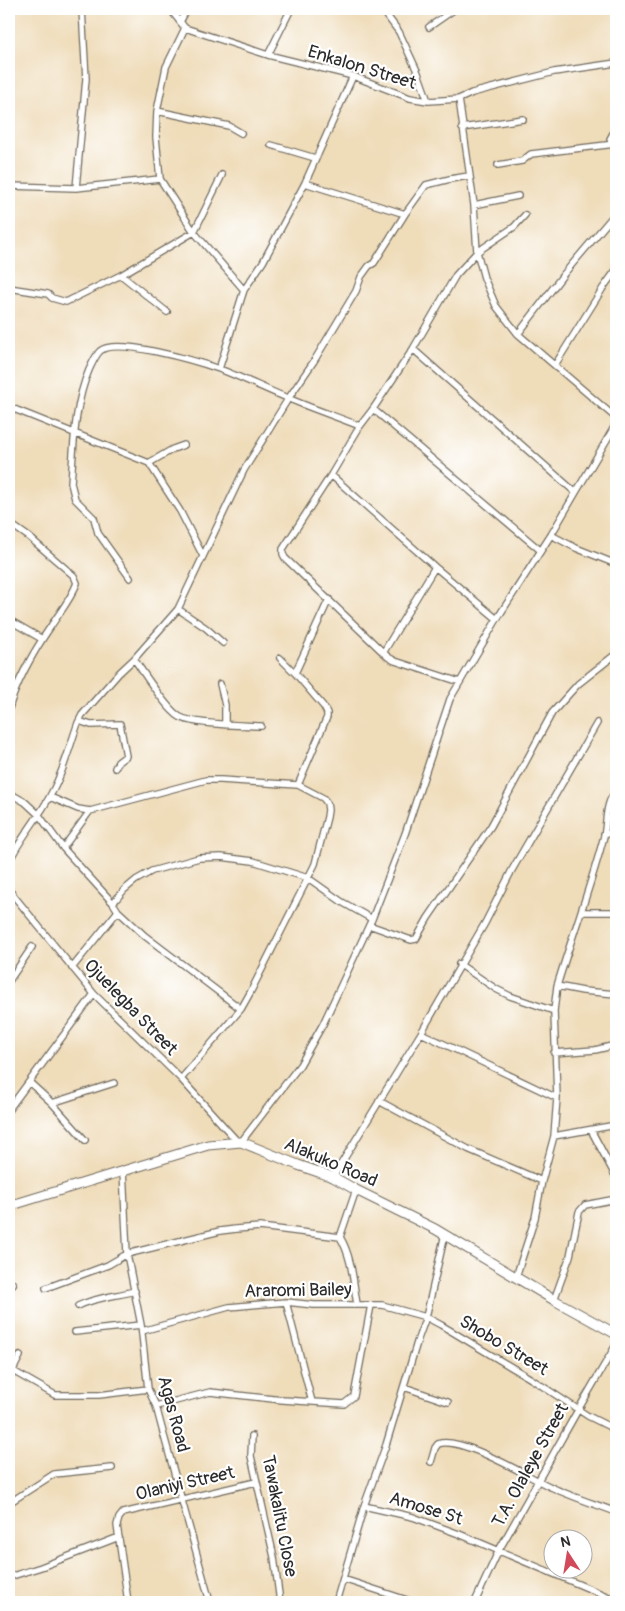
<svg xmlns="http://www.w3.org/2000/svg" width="625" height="1611" viewBox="0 0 625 1611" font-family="Pangolin,sans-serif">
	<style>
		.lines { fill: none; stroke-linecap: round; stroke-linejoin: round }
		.street-casing { stroke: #70695d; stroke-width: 8 }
		.secondary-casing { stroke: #70695d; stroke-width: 11 }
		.street { stroke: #fff; stroke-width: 5.5 }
		.secondary { stroke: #fff; stroke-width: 9 }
		.labels { text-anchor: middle; stroke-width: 4.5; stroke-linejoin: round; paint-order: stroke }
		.street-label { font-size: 18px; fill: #2b2b2b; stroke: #fff }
	</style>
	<rect width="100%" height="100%" fill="#fff"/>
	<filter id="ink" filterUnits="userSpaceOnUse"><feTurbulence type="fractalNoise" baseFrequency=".02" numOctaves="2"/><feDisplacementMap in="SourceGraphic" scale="10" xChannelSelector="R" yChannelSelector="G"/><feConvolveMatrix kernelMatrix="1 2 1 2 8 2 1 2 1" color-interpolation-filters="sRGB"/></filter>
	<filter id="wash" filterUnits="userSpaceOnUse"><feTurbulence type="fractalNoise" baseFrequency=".0096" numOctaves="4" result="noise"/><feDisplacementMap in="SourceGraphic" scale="20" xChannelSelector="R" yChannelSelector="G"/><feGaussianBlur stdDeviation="1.12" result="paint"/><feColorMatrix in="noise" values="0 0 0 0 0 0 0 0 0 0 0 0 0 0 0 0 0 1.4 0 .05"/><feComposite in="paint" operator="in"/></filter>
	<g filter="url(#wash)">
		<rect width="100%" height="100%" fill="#efdcb9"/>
	</g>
	<g filter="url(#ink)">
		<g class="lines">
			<g class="street-casing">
				<path id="street" d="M170,9l15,19 83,27 85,21 57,22 18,3 31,-2 13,-6 82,-21 62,-9
					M382,9l17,23 19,41 10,28
					M180,22l7,-13
					M429,27l26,-18
					M185,28l-19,39 -9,44 -1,26 4,42 34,53 50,58
					M268,55l23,-46
					M459,99l15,106 3,47 7,26 12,28 22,28 98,84
					M157,111l72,15 12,7
					M462,128l61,-9
					M616,128l-6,11 6,6
					M271,145l44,13
					M498,165l24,-4 9,-7 84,-10
					M305,183l100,31
					M9,186l67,2 84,-9
					M76,188l10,-109 -4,-70
					M474,205l44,-9
					M121,275l46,37
					M9,288l39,6 4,4 14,4 55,-27 73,-43 28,-57
					M518,334l45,-59 50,-59
					M413,349l162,143
					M555,365l48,-77 13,-18
					M219,369l25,-79 19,-28 42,-79 48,-107
					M9,407l140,56 31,48 23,45
					M373,409l167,141
					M149,463l24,-14 11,-4
					M331,475l104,92 62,52
					M9,523l20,14 45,39 3,7c-6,16 -17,29 -26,43 -17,25 -33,52 -42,82
					M551,535l25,13 40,16
					M130,578l-32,-45 -4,-15 -19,-19 -4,-16c3,-39 3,-77 18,-113 3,-6 6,-14 11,-19 16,-14 99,11 119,18 22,8 44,19 66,28 25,11 50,19 75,29
					M178,609l28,19 17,15
					M9,620l33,19
					M383,653l52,-86
					M280,658l15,15 29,34 3,6v4l-29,68
					M134,659c10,14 33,51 46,58 14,8 63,8 81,9
					M295,673l34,-74
					M460,682l-65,-21 -7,-4 -103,-99 -2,-4v-5l48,-74 29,-49 13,-17 40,-60 43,-74 21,-23 37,-25 11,-12
					M220,684l5,21v19
					M79,721l12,4 29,-1 6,32 -8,6 -3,6
					M9,793l16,9 14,13 24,33 50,55 5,8 27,25 96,73
					M50,797l28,12 12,2 101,-27 15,-4h15l77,5 25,13 4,5 1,7 -1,7 -12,47 -7,14 -58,115 -9,16 -60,70
					M604,834l12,-1
					M63,848l27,-37
					M9,862c11,-24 29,-43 41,-66 13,-22 19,-48 28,-73l4,-8 37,-42 15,-14 44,-50 66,-139 44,-71 26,-38 42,-70 5,-14 8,-11 5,-3 31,-49 21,-29 24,-6 19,-3
					M9,890l85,104 87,85 56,62
					M113,903l11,-13 12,-10 16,-9 47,-13 22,-1 32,4 55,17 34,24 30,17
					M581,912h35
					M369,925l42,15 5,-1 12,-21 63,-92 61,-113 26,-29 38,-30
					M459,964l37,25 14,7 44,15
					M72,968l46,-57
					M9,981l23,-34
					M557,986l26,5 33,3
					M421,1033l136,65
					M554,1053l41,-3 21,-5
					M29,1082l23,21 33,37
					M379,1101l89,48 74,32
					M52,1103l62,-20
					M9,1109l85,-115
					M591,1130l25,47
					M554,1136l62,-11
					M241,1142l59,-77 23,-41 49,-105 33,-85 45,-135 47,-80 54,-84 65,-111
					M123,1170l4,84 14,71 7,64 8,17 5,19 49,177
					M333,1177l88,-144 64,-110 27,-53 85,-147
					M340,1237l16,-47
					M516,1277l19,-59 7,-37 12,-45 3,-38 -3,-87 3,-25c15,-50 34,-100 47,-150 3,-13 1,-35 12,-44
					M9,1287l4,-3
					M46,1288l62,-23 19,-11 93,-23 16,-2 24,-2 80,10c12,20 13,44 17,67
					M554,1300l16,-44 9,-44 6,-7 31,-6
					M286,1302l26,100
					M78,1306c18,-9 38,-10 57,-15
					M142,1331l87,-24 57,-5 28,3h68l44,12 15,8 92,55 55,36 28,14
					M75,1332l66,-7
					M13,1371l42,24h44l49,-6
					M9,1378l11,-22
					M404,1387l44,15
					M156,1406l54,-14 73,8 61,4 10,-8 17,-91
					M252,1436l-1,20 23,101 6,45
					M431,1462l4,-14 3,-4c22,-9 90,33 113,43 21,10 44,17 65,25
					M9,1503l45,-29 58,-6
					M364,1506l49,11 46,17 157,66
					M9,1577l32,-10 78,-30
					M343,1579l70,23
					M128,1602l-11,-77 2,-7 4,-5 133,-31
					M336,1602l28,-96 22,-61 32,-106 8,-22 19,-83
					M475,1602l24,-52 79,-140 38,-65"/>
			</g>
			<g class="secondary-casing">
				<path id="secondary" d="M9,1206l199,-61 33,-3 57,23 35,12 23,13 79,39 119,71 62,34"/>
			</g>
			<use href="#street" class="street"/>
			<use href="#secondary" class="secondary"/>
		</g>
	</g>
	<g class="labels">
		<g class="street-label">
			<text transform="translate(362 67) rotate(17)" y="6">Enkalon Street</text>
			<text transform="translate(131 1007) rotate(46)" y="6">Ojuelegba Street</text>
			<text transform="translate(331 1162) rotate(23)" y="6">Alakuko Road</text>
			<text transform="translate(298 1290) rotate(-1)" y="6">Araromi Bailey</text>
			<text transform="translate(504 1345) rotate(31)" y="6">Shobo Street</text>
			<text transform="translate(174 1414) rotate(75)" y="6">Agas Road</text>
			<text transform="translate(530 1465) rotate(-61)" y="6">T.A. Olaleye Street</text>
			<text transform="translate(185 1483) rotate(-13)" y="6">Olaniyi Street</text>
			<text transform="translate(426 1508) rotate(17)" y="6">Amose St</text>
			<text transform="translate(280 1516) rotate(79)" y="6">Tawakalitu Close</text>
		</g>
	</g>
	<rect width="625" height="1611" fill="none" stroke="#fff" stroke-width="30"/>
	<g transform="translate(568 1554) rotate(348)"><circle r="24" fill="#ffffff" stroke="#aaaaaa"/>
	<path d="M0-4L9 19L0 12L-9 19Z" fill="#d1495b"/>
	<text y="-8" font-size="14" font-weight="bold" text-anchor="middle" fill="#2b2b2b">N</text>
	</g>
</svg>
